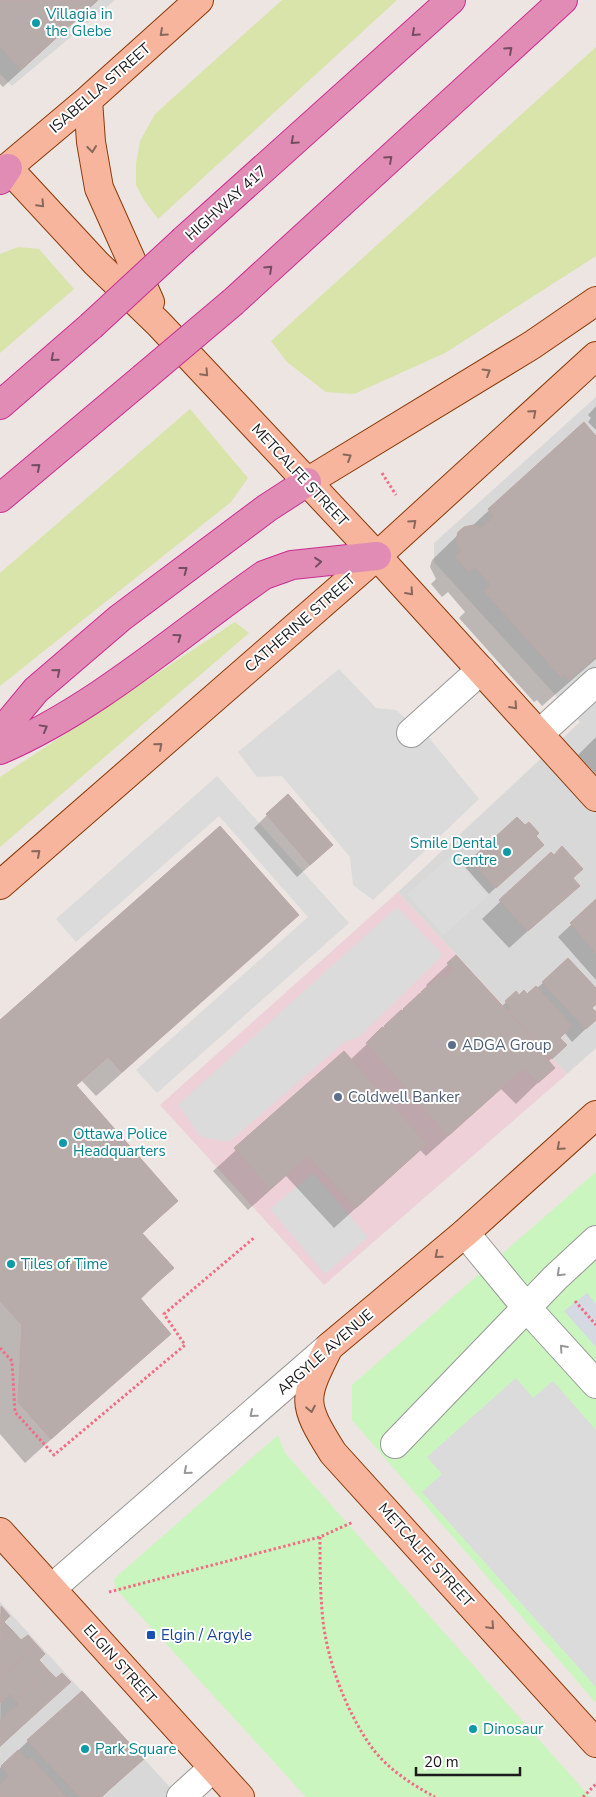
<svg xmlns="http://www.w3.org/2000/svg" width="596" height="1797" viewBox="0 0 596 1797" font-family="'Nunito Sans',sans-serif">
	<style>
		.residential { fill: #d9d8d8 }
		.commercial { fill: #edd0d8 }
		.grass { fill: #d8e4a9 }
		.park { fill: #caf5bf }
		.parking { fill: #dbdbdb }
		.plaza { fill: #d5d9e2 }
		.shadow { fill: #0003 }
		.building { fill: #b8acab; stroke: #bda8a4 }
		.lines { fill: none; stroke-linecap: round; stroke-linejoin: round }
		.minor-casing { stroke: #989898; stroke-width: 30 }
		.major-casing { stroke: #8a3908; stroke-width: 30 }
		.highway-casing { stroke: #cb2d92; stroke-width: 30 }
		.path { stroke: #f16d86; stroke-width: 3; stroke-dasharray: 2.5 2.5; stroke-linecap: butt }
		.minor { stroke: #fff; stroke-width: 28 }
		.major { stroke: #f6b59c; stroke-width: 28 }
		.highway { stroke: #e08cb4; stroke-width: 28 }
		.highway-bridge-casing { stroke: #cb2d92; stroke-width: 30; stroke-linecap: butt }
		.highway-bridge { stroke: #e08cb4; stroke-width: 28 }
		.oneway { stroke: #88685c }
		.oneway2 { stroke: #744e60 }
		.oneway3 { stroke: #989898 }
		.culture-dot { fill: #0f9aa8; stroke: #fff; stroke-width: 2 }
		.service-dot { fill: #5c6f8a; stroke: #fff; stroke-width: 2 }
		.transit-dot { fill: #1a4fb4; stroke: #fff; stroke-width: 2 }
		.labels { text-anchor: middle; stroke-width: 4; stroke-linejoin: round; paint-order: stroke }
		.culture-label { font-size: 15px; fill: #0d838f; stroke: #fff; text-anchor: start }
		.street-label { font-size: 15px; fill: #1b1b1b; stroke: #fff }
		.service-label { font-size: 15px; fill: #4e5e75; stroke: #fff; text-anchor: start }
		.transit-label { font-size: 15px; fill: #164399; stroke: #fff; text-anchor: start }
	</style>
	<rect width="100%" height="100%" fill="#ece5e1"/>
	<path class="residential" d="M0,0h115l-103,86 -12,-12z
		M596,397v651l-29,26 -169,-182 182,-170 -146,-160v-19z
		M0,1602l179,195h-179z"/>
	<path class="commercial" d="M398,892l169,182 -243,211 -164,-180z"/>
	<path class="grass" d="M282,0h115l-239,219 -14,-19 -8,-15v-21l4,-23 15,-27z
		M596,47v209l-151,97 -91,41 -28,-2 -39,-30 -16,-21z
		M18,247l21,2 35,40 -74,64v-99z
		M190,409l58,69 -17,24 -231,184v-113z
		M235,622l14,11 -249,214v-70z"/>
	<path class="park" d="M596,1172v531l-244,-283v-35z
		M278,1435l7,18 305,344h-284l-190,-208 -2,-8 1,-3z"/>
	<path class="parking" d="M339,669l37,39 20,2 34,29 49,60 -106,101 -20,-15 -3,-28 -68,-81 -25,1 -19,-25z
		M217,776l132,147 -192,170 -21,-23 172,-153 -89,-101 -143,126 -20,-23z
		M452,855l36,41 -45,39 -36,-41z
		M397,907l46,48 -83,81 -17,7 -114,99 -28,-5 -23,-32z
		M313,1173l55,64 -43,37 -55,-65z
		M516,1378l17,20 20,-17 43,49v257l-174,-195 20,-18 -15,-17z"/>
	<path class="plaza" d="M587,1293l9,11v43l-32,-36z"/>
	<path class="shadow" d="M0,0h98l-95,87 -3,-3z
		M596,406v24l-8,-8 3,-4 -3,-3z
		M583,424l13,14v221l-54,47 -5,-6 -3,2 -75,-84 6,-6 -17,-20 -6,5 -11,-13 5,-5 -6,-12 2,-7 33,-32 7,-2z
		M596,737v37l-18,-19z
		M267,815l51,43 -21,19 -43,-49z
		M535,851l-46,43 -24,-27 6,-7z
		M551,853l27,33 -69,62 -27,-29z
		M596,901v79l-38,-43z
		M297,915l-25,25 -176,156 -14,-15 -6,5 101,115 -35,33 30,34 -32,32 29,33 -144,130 -25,-29v-412z
		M456,957l45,50 15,-14 3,4 8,-1 16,-13 53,7v13l-5,5 5,6v5l-24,23 -8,-10 -6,6 7,7 -17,17 5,6 -37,36 -15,-15 -75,67 -6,-6 -86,78 -48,-52 -38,34 -35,-39 131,-119 6,8 78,-73 -2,-2z
		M1,1608l2,14 53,58 13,2 -69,65z
		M28,1741l114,18 -40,38h-102v-29z"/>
	<path class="building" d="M0,0h98l-77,70 -21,-24z
		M584,422l12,14v221l-27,23 -5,-6 -3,3 -77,-86 7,-6 -16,-18 -6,5 -13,-15 5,-5 -5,-12 2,-8 6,-5 9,-2 8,3 13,-11 -6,-8z
		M288,794l45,51 -23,20 -44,-51z
		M517,817l8,8 4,-3 10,11 -3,3 8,9 -48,43 -26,-28z
		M220,826l79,89 -177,157 -14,-15 -32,28 102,116 -36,32 32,35 -34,30 31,36 -120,105 -33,-37 4,-77 -22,-24v-281z
		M562,846l21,23 -10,9 7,8 -52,45 -29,-31 52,-48 3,3z
		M596,899v54l-26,-30z
		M456,955l87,95 -2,2 14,16 -17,15 -15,-14 -75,67 -82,-93 16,-16 5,2 -3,-3 17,-16 5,2 -3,-3 17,-16 4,2 -3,-3 18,-16 3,3 11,-9 -6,-7z
		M568,958l28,30v16l-4,4 4,4v8l-10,9 -44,-47z
		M536,986l36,40 -12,12 7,7 -15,14 -44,-48 3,-3 -6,-7 11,-10 3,4 5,-5 3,4z
		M344,1051l83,93 -71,64 -48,-52 -38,33 -36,-41z
		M1,1606l9,10 -6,6 8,8 -12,12z
		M12,1630l9,10 7,-5 9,10 -37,33v-36z
		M37,1645l8,9 -6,6 9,10 -33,30 -5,-6 -10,9v-25z
		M48,1670l8,8 6,-5 9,9 -71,64v-25l19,-17 -4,-4z
		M82,1691l62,68 -43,38h-21l-53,-57z
		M18,1750l10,11 3,-3 35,39h-66v-12l10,-9 -9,-10z"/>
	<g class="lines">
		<g class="minor-casing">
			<path id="minor" d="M411,733l70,-63
				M539,734l57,-52
				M465,1233l61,74 70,77
				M395,1444l160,-166 41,-38
				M52,1588l277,-241
				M181,1797l32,-29"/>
		</g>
		<g class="major-casing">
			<path id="major" d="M88,100l3,42 8,46 51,114
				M8,168l88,95 63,61 218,232 219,241
				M0,174l88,-74 111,-100
				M307,482l225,-137 64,-44
				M0,885l377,-329 219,-200
				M596,1115l-131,118 -136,114c-26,52 -28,55 4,106l263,290
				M0,1532l240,265"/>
		</g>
		<g class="highway-casing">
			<path id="highway" d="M0,180l8,-12
				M184,240l267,-240
				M233,302l330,-302
				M0,405l91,-79
				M0,498l143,-120
				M0,733l36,-43 84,-72 147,-110 40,-26
				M0,750c97,-42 178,-115 264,-175l28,-10 85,-9"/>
		</g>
		<path class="path" d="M382,473l14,22
			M575,1301l21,24
			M0,1348l12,13 3,51 39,43 131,-110 -21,-31 91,-77
			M320,1537c0,28 0,56 3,84 5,42 23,89 47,124 16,23 41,39 65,52
			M109,1592l211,-55 33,-15
			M583,1797l13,-13"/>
		<use href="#minor" class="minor"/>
		<use href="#major" class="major"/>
		<use href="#highway" class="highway"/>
		<g class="highway-bridge-casing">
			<path id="highway-bridge" d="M91,326l93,-86
				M143,378l90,-76"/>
		</g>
		<use href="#highway-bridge" class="highway-bridge"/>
	</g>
	<defs><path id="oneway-chevron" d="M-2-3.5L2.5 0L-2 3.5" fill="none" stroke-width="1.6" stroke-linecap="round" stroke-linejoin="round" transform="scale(1.25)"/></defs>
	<g class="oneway">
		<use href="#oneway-chevron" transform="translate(163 33) rotate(138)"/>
		<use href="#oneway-chevron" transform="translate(92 149) rotate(83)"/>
		<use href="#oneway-chevron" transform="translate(41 204) rotate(47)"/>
		<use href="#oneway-chevron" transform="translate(487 372) rotate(-31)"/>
		<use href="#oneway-chevron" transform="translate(205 373) rotate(47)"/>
		<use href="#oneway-chevron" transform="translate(533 413) rotate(-42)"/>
		<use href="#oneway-chevron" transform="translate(348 457) rotate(-31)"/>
		<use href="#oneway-chevron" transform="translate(413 523) rotate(-42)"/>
		<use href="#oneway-chevron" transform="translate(410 592) rotate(48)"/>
		<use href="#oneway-chevron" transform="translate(514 706) rotate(48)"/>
		<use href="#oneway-chevron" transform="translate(159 746) rotate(-41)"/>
		<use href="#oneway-chevron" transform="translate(37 853) rotate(-41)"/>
		<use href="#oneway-chevron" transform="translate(560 1147) rotate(138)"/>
		<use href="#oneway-chevron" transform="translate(438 1255) rotate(140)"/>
		<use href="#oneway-chevron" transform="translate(311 1409) rotate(79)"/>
		<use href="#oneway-chevron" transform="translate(491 1626) rotate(47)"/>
	</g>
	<g class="oneway2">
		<use href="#oneway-chevron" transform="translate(415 33) rotate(138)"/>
		<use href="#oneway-chevron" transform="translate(509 50) rotate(-42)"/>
		<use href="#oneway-chevron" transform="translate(294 141) rotate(138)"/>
		<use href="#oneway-chevron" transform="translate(389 159) rotate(-42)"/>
		<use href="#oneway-chevron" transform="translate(269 269) rotate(-43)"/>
		<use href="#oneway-chevron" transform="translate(54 358) rotate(139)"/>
		<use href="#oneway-chevron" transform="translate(37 467) rotate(-40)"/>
		<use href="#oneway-chevron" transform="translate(318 562) rotate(-6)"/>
		<use href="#oneway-chevron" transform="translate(184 570) rotate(-37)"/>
		<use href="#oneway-chevron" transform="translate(178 637) rotate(-36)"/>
		<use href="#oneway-chevron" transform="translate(57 672) rotate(-40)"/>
		<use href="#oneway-chevron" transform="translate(44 728) rotate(-29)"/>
	</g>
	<g class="oneway3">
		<use href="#oneway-chevron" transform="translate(560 1273) rotate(137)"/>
		<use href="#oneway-chevron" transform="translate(563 1348) rotate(-132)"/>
		<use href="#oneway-chevron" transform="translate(253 1414) rotate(139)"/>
		<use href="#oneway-chevron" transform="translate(187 1471) rotate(139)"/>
	</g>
	<g class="culture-dot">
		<circle cx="36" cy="23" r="5"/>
		<circle cx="507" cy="852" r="5"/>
		<circle cx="63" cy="1143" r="5"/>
		<circle cx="11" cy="1264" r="5"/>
		<circle cx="473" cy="1729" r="5"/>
		<circle cx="85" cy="1749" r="5"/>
	</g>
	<g class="service-dot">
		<circle cx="452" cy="1045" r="5"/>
		<circle cx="338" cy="1097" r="5"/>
	</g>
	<rect class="transit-dot" x="146" y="1630" width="10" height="10" rx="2.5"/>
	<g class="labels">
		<g class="culture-label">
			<text x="46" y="19">Villagia in<tspan x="46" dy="17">the Glebe</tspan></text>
			<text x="497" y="848" text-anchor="end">Smile Dental<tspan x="497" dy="17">Centre</tspan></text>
			<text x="73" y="1139">Ottawa Police<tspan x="73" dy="17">Headquarters</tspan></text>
			<text x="21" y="1269">Tiles of Time</text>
			<text x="483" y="1734">Dinosaur</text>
			<text x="95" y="1754">Park Square</text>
		</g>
		<g class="street-label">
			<text transform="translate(100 88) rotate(-41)" y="5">ISABELLA STREET</text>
			<text transform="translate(226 203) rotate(-42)" y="5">HIGHWAY 417</text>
			<text transform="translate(300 475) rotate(47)" y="5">METCALFE STREET</text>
			<text transform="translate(300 623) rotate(-41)" y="5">CATHERINE STREET</text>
			<text transform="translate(325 1352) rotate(-41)" y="5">ARGYLE AVENUE</text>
			<text transform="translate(426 1555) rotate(48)" y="5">METCALFE STREET</text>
			<text transform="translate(120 1664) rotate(48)" y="5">ELGIN STREET</text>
		</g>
		<g class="service-label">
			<text x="462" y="1050">ADGA Group</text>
			<text x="348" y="1102">Coldwell Banker</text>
		</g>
		<g class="transit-label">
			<text x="161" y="1640">Elgin / Argyle</text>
		</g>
	</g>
	<path d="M416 1767v8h104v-8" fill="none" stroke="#1b1b1b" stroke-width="2.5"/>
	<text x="424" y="1767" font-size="15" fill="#1b1b1b" stroke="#ffffff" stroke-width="4" paint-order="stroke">20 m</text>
</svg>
